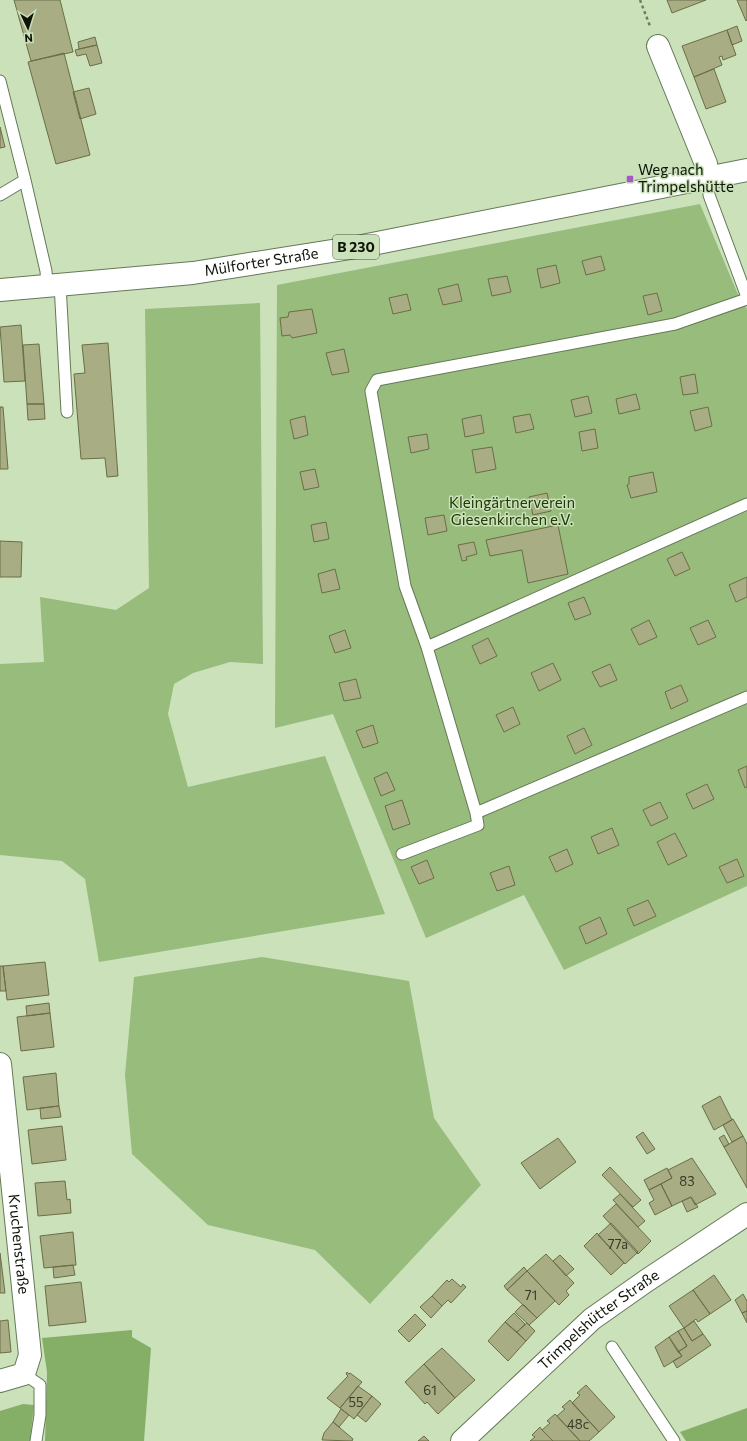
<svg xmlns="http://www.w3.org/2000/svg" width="747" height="1441" viewBox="0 0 747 1441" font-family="Commissioner,sans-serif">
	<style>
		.green { fill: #97bc7c }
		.forest { fill: #85ae67 }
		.building { fill: #a9ad84; stroke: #6a6e47 }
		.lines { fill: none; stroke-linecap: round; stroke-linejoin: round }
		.lane-casing { stroke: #657957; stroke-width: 13 }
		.street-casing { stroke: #657957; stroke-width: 24 }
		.primary-casing { stroke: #657957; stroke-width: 24 }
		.path { stroke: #6d7c62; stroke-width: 2.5; stroke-dasharray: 3 3; stroke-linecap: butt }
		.lane { stroke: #fff; stroke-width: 11 }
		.street { stroke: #fff; stroke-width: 22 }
		.primary { stroke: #fff; stroke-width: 22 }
		.poi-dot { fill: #a458ca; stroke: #cae1ba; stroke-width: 1.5 }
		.labels { text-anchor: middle; stroke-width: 3; stroke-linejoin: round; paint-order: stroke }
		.number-label { font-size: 13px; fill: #353b27 }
		.shield { fill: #cae1ba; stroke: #46523d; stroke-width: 1 }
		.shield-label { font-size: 14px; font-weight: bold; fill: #0e1508 }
		.poi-label { font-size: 15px; fill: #0e1508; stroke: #cae1ba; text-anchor: start }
		.street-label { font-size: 15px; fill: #0e1508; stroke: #cae1ba }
		.park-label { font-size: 15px; fill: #203a06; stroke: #cae1ba }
	</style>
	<rect width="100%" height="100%" fill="#cae1ba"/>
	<path class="green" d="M700,204l37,88 10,17v577l-183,84 -40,-75 -98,43 -93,-224 -58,14 2,-443z
		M260,303l3,361 -33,-2 -37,11 -19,11 -6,30 20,73 137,-31 60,158 -286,48 -14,-83 -23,-18 -62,-6v-191l44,-2 -4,-65 76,13 33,-22 -4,-279z
		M262,957l147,24 25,137 47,67 -111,119 -55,-54 -107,-25 -76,-71 -7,-79 9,-98z"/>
	<path class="forest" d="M132,1330v7l19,11 -7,93h-99l2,-69 -5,-34z
		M23,1404l11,1 -4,36h-30v-30z
		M747,1408v33h-61l-6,-9z"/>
	<path class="building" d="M14,0h46l13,52 -42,9z
		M667,0h39l-34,13z
		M737,0h10v20l-1,1z
		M737,26l5,15 -10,4 -5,-15z
		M727,30l9,25 -13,5 -1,-4 -3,1 3,8 -28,12 -12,-31z
		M95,37l2,8 -18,4 -1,-7z
		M97,45l5,18 -12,3 -4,-12 -9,2 -2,-6z
		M64,53l26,102 -34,9 -28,-102z
		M714,69l12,33 -20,7 -12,-32z
		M89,88l7,26 -16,5 -7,-27z
		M0,127l5,20 -5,1z
		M601,256l4,14 -19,5 -4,-14z
		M556,265l4,18 -19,5 -4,-19z
		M507,276l4,16 -19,4 -4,-17z
		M458,284l4,17 -19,4 -5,-16z
		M657,293l5,18 -14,4 -5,-19z
		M407,294l4,16 -18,4 -4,-16z
		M312,309l5,24 -25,5 -2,-3 -8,1 -2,-18 8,-1 1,-5z
		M21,325l4,56 -21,1 -4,-55z
		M108,343l10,133 -11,1 -2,-19 -24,1 -7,-85 11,-1 -3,-28z
		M39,344l5,60h-17l-4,-59z
		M344,349l5,23 -17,3 -6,-22z
		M695,374l3,19 -15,2 -3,-18z
		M636,394l4,15 -21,5 -3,-15z
		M588,396l4,17 -17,4 -4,-17z
		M27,404h17l1,15 -17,1z
		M0,407h3l5,62h-8z
		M708,407l4,19 -17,5 -5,-20z
		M530,414l4,15 -18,4 -3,-16z
		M481,415l3,18 -19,4 -3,-18z
		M305,416l3,19 -14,4 -4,-19z
		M595,429l3,19 -16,3 -3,-19z
		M427,434l2,15 -18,4 -3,-16z
		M492,447l4,22 -20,4 -4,-23z
		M315,469l4,18 -15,3 -4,-18z
		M653,472l4,20 -26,6 -4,-13 2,-1v-7z
		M547,493l4,18 -18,4 -4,-18z
		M444,515l3,16 -19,4 -3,-17z
		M326,522l3,17 -15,3 -3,-17z
		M558,525l10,49 -40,9 -6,-33 -32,6 -4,-16z
		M0,541l22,1 -1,35h-21z
		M474,542l3,12 -11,3 1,3 -5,1 -4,-16z
		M682,552l8,17 -15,7 -8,-17z
		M335,569l5,20 -18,4 -4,-19z
		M747,577v20l-11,5 -7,-17z
		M584,597l7,17 -16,6 -7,-17z
		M649,620l8,17 -18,8 -8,-16z
		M708,620l8,17 -18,8 -8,-17z
		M345,630l6,18 -16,5 -6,-17z
		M488,638l9,18 -17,8 -8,-18z
		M553,663l8,17 -22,11 -8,-18z
		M610,664l7,16 -17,7 -8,-15z
		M356,679l5,19 -17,3 -5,-18z
		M681,685l7,16 -17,8 -6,-17z
		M513,707l7,17 -16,8 -8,-17z
		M373,725l5,18 -15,5 -7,-17z
		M584,728l8,17 -17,9 -8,-18z
		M747,766v21l-2,1 -7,-18z
		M387,772l8,18 -14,6 -7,-18z
		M707,784l7,15 -21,10 -7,-15z
		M402,800l8,24 -17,6 -8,-24z
		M660,802l8,16 -17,8 -8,-16z
		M612,828l7,17 -21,9 -7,-17z
		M675,833l12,23 -19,9 -11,-23z
		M567,849l6,15 -17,8 -7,-15z
		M737,859l7,17 -17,7 -8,-16z
		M427,860l7,18 -15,6 -8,-17z
		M509,866l6,19 -18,6 -7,-18z
		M648,900l8,16 -22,10 -7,-17z
		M600,917l7,17 -21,10 -7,-17z
		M45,962l4,33 -42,5 -4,-34z
		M0,966h3l3,25h-6z
		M49,1003l1,10 -23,3 -1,-10z
		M50,1013l4,34 -33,4 -4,-34z
		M56,1073l3,33 -32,4 -4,-33z
		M720,1096l12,24 -18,10 -12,-24z
		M59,1106l2,11 -20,2 -1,-11z
		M733,1119l10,17 -11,6 -9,-17z
		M62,1126l4,34 -34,4 -4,-34z
		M643,1132l12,17 -8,5 -11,-17z
		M724,1135l5,9 -5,3 -5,-9z
		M743,1136l4,8v44l-23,-41z
		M558,1138l18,24 -36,27 -19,-26z
		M692,1158l24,36 -21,11 -4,-8 -19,9 -11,-22 11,-6 -4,-8z
		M610,1167l31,33 -8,7 -31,-32z
		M667,1168l5,10 -23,12 -5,-10z
		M65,1181l2,19 3,-1 1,14 -33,3 -3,-33z
		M661,1184l11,22 -17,9 -6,-12 5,-3 -5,-10z
		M620,1194l25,27 -7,6 -25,-27z
		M691,1197l7,10 -11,5 -5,-11z
		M616,1204l35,37 -13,13 -35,-38z
		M611,1223l27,29 -13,12 -27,-29z
		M73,1232l3,33 -32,3 -4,-32z
		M597,1233l27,30 -13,12 -27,-29z
		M0,1253l5,40h-5z
		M546,1254l28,29 -8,8 3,4 -10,10 -32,-34z
		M560,1255l14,14 -8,7 -13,-15z
		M73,1265l2,10 -21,3 -1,-11z
		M524,1267l3,4 -20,19 -3,-4z
		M527,1271l28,30 -18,17 -30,-28z
		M714,1275l17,25 -21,14 -17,-24z
		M452,1279l9,8 2,-3 3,3 -15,16 -3,-3 -6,6 -10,-10 15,-16 2,2z
		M81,1282l5,40 -37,4 -4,-40z
		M693,1290l17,24 -12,8 -2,-3 -12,9 -15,-22z
		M743,1294l4,7v10l-5,2 -7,-13z
		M432,1296l10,10 -11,12 -11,-11z
		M522,1305h2l13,13 -8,7 -14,-13z
		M747,1311v12l-5,-10z
		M514,1313l11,11 -8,8 -12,-10z
		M415,1314l11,11 -17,17 -11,-11z
		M8,1320l3,32 -11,1v-32z
		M694,1321l9,13 -11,7 -8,-13z
		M505,1322l21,19 -18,20 -20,-20z
		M527,1323l8,8 -9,10 -9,-9z
		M684,1328l8,13 11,-7 8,11 -34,23 -4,-7 9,-5 -4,-4 9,-6 -9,-15z
		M678,1331l9,15 -9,6 -9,-15z
		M669,1337l13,19 -18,11 -9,-20z
		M442,1348l33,32 -20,18 -31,-34z
		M424,1364l31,34 -17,16 -11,-12 -2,2 -20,-22z
		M347,1372l2,2 1,-1 12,9 -22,26 -13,-10 21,-22 -2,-2z
		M586,1385l29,32 -16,15 -27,-29 8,-8 -3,-2z
		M358,1386l14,10 -18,23 -14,-11z
		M372,1396l9,8 -15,18 -9,-7z
		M570,1400l29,32 -10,9h-9l-23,-25 8,-7 -3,-2z
		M341,1409l8,6 -10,12 -6,-5z
		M555,1414l2,2 23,25h-27l-11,-11 8,-7 -3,-2z
		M333,1422l20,17 -1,2 -30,-1 2,-7z
		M540,1427l2,3 11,11h-23l5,-4 -3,-2z
		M424,1436l5,5h-11z"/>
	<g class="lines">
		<g class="lane-casing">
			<path id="lane" d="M0,81l25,99 21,91 1,15
				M708,178l1,17 38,102
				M0,195l25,-15
				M60,284l7,128
				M747,504l-320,143 49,166 271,-116
				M427,647l-22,-61 -34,-195 6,-11 298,-56 72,-25
				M402,854l76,-29 -2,-12
				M612,1347l62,94
				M24,1374l16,11v30l-4,26"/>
		</g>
		<g class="street-casing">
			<g id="street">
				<path d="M658,46l48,118 2,14"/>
				<path id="s1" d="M0,1064l30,291 -6,19 -24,7"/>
				<path id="s2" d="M462,1441l130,-122 54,-38 101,-67"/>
			</g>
		</g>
		<g class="primary-casing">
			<g id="primary">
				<path id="s3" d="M0,290l193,-17 164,-26 390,-77"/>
			</g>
		</g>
		<path class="path" d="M640,0l10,26"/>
		<use href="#lane" class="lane"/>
		<use href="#street" class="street"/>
		<use href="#primary" class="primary"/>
	</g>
	<rect class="poi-dot" x="626" y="175" width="8" height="8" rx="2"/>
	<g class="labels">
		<g class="number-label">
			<text x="687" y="1186">83</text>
			<text x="618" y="1249">77a</text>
			<text x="531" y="1300">71</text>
			<text x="430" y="1395">61</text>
			<text x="356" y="1407">55</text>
			<text x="578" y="1429">48c</text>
		</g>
		<rect class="shield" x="333" y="235" width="46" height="24" rx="3"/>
		<g class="shield-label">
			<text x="356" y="252">B 230</text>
		</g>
		<g class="poi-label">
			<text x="638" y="175">Weg nach<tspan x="638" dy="17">Trimpelshütte</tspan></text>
		</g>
		<g class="street-label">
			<text dy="5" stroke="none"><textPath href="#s3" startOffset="263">Mülforter Straße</textPath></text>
			<text dy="5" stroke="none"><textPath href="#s1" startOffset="181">Kruchenstraße</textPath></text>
			<text dy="5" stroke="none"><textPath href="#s2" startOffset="183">Trimpelshütter Straße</textPath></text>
		</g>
		<g class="park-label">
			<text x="512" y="508">Kleingärtnerverein<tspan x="512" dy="17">Giesenkirchen e.V.</tspan></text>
		</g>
	</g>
	<g transform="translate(28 28) rotate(176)" stroke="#cae1ba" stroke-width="3" paint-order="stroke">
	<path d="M0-3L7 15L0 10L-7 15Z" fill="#0e1508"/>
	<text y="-6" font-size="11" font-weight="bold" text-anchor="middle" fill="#0e1508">N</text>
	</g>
</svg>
